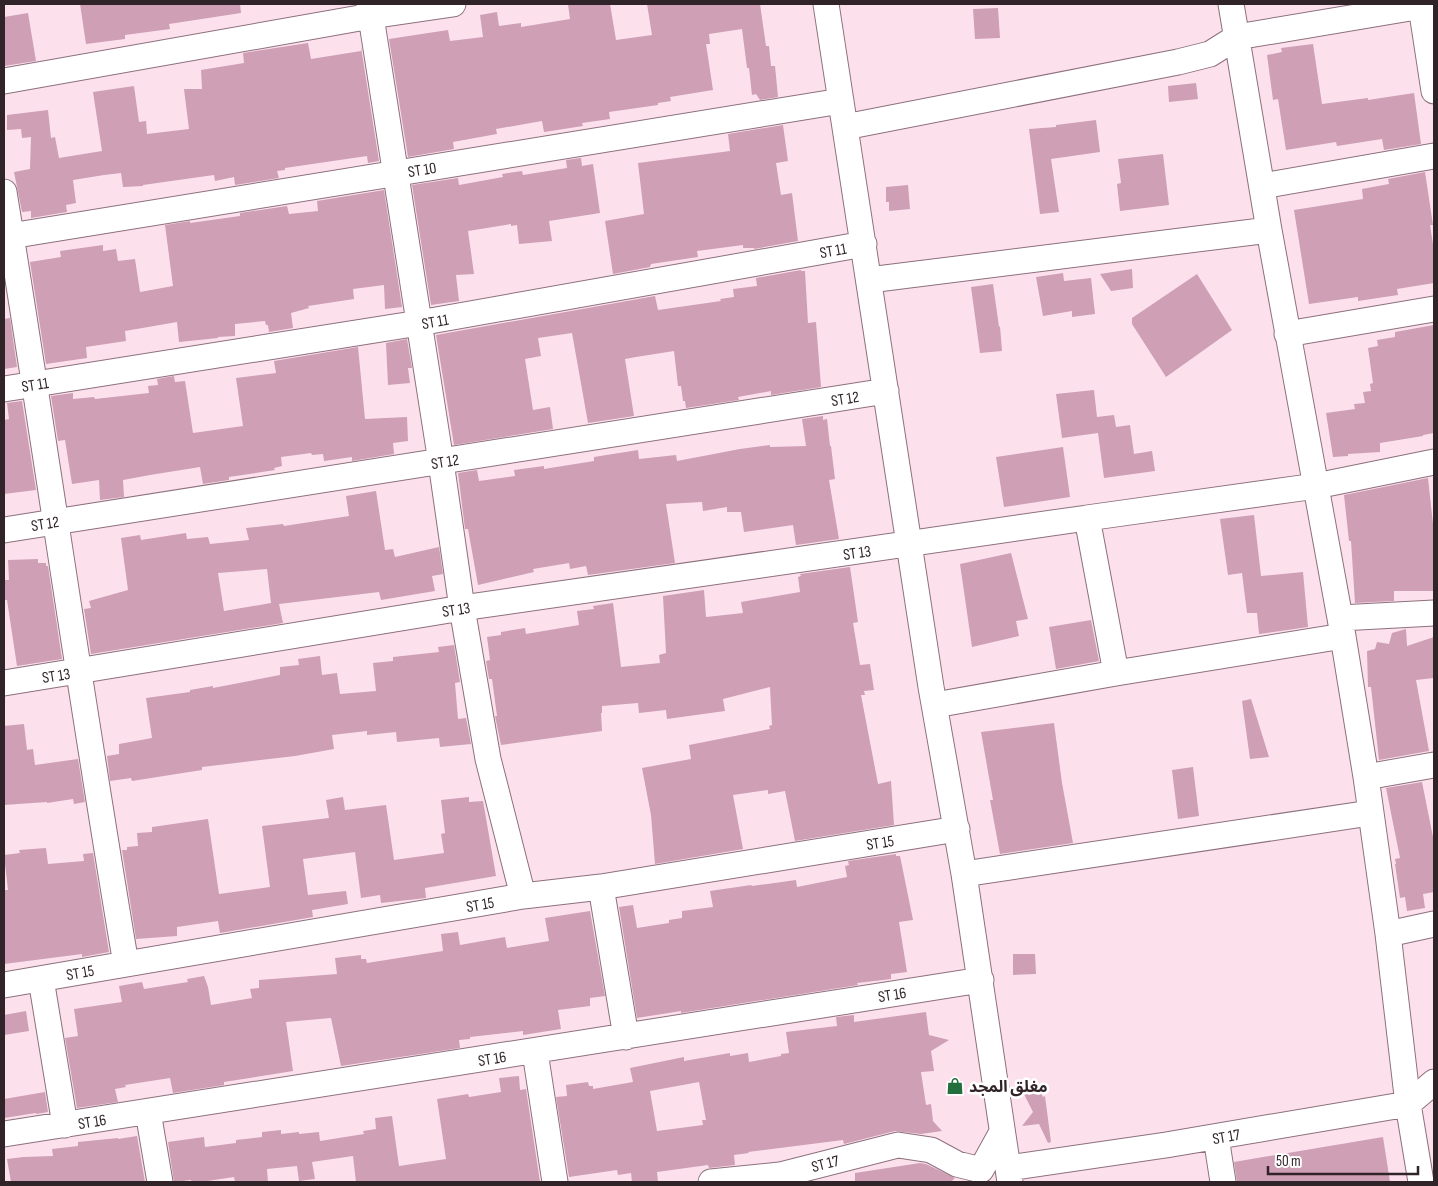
<svg xmlns="http://www.w3.org/2000/svg" width="1438" height="1186" viewBox="0 0 1438 1186" font-family="'Sofia Sans Condensed','Noto Sans Arabic',sans-serif">
	<style>
		.building { fill: #ce9fb5; fill-rule: evenodd }
		.lines { fill: none; stroke-linecap: round; stroke-linejoin: round }
		.minor-casing { stroke: #8d707d; stroke-width: 27 }
		.minor { stroke: #fff; stroke-width: 25 }
		.labels { text-anchor: middle; stroke-width: 5; stroke-linejoin: round; paint-order: stroke }
		.street-label { font-size: 16px; fill: #302429; stroke: #fff }
		.poi-label { font-size: 16px; font-weight: bold; fill: #302429; stroke: #fff; text-anchor: start }
	</style>
	<rect width="100%" height="100%" fill="#fce1ed"/>
	<path class="building" d="M80,4h160l1,9 -72,11 1,5 -45,6v4l-39,5z
		M568,4h42l6,36 36,-5 -5,-31h113l6,42h3l2,20h4l3,31 -18,3 -4,-6 -4,1 -3,-27h-2l-5,-39 -33,5 1,10h-4l7,46 -43,7 1,4 -13,2v2l-49,7 1,7 -28,4 1,3 -39,6 -2,-11 -46,8 1,5 -44,8 1,7 -46,8 -19,-118 59,-9 2,11 33,-4 -3,-22 17,-3 2,14 22,-3v4l49,-8z
		M998,8l2,30 -25,1 -2,-30z
		M28,13l8,48 -32,5v-49z
		M308,43l3,16 50,-8v-4l18,114 -11,2 -1,-7 -82,12v2l-8,1 2,7 -44,7 -1,-8 -19,4 -1,-6 -71,10v1l-20,1 -2,-14 -17,2 -31,5 3,23 -10,2 1,7 -36,6v-7l-9,1 -8,-40 16,-3 1,-32 -9,1 -1,-9 -14,1v-15l41,-5 3,28 4,-1 4,21 43,-7 -9,-59 41,-6 5,36 7,-1 1,13 42,-5 -5,-40h18l-1,-19 43,-7 -1,-10z
		M1313,44l9,60 46,-6v2l46,-7 7,51 -37,6 -2,-11 -45,7 -1,-4 -50,8 -8,-51 -5,1 -6,-45 15,-3 -1,-4z
		M1196,83l2,16 -29,3 -1,-16z
		M1096,120l4,32 -49,7 8,53 -19,2 -11,-85 27,-2v-2z
		M783,125l5,36 -12,2 5,32 11,-2 6,48 -44,8v-1h-11v-3l-46,6 1,6 -47,7 -1,3 -37,7 -8,-53 39,-7 -6,-51 92,-12 -2,-17z
		M1163,154l6,51 -49,6 -3,-27 4,-1 -3,-24z
		M581,158l1,8 11,-2 7,49 -51,8 3,20 -33,3 -2,-19 -6,1v-2l-43,7 6,43 -18,1 3,26 -28,4 -19,-120 46,-7 1,7 44,-8 -1,-3 20,-3 1,4 44,-7 -1,-8z
		M1425,172l8,53h-3l4,26v32l-37,6 1,6 -40,6v-4l-49,7 -15,-94 69,-11 -1,-10 27,-5 -1,-5z
		M908,185l2,24 -21,2v-9h-3v-15z
		M384,190l18,117 -17,2 -1,-24 -31,4 1,10 -46,7 1,2 -18,5 2,15 -24,4 -1,-7h-2l-1,-4 -30,3v12l-17,1v1l-39,4 -2,-20 -52,9 1,10 -40,6 1,11 -41,6 -16,-102 31,-5 -1,-6 43,-6v6l13,-2 2,12 17,-2 5,33 33,-6 -8,-61 25,-4v2l50,-7v-3l47,-7 2,8 29,-3 -1,-10z
		M1132,269l1,19 -22,3 -11,-17z
		M801,270v1h4l3,52 8,-1 5,65 -50,8v-4l-33,6 1,3 -53,8 -1,-7h-2l-2,-15h-3l-4,-35 -38,6 -11,2 9,57 -46,7 -16,-90 -34,5 3,18 -16,3 8,51 17,-3 3,22 -99,16 -18,-110 219,-39 3,14 63,-9 -1,-2 14,-2 -1,-8 24,-3 -1,-8z
		M1063,273l1,8 27,-3 4,36 -23,3v-6l-29,5 -7,-39z
		M1197,274l35,56 -66,47 -34,-53v-6z
		M993,284l6,43 1,-1 2,25 -22,2 -9,-66z
		M10,318l7,49 -13,2v-50z
		M1434,325v108l-11,2v1l-43,7v9l-32,2v2l-15,1 -7,-44 29,-4 -1,-5 11,-1 -2,-11 8,-1 -1,-7 3,-1 -5,-35 10,-2 -1,-6 18,-3v-5z
		M407,339l5,29h-4l2,15 -22,2 -2,-42z
		M358,347l7,72 42,-2 1,24 -15,2 1,11 -42,7v-4l-28,4 -1,-7 -11,1 -1,-2 -30,4 1,9 -8,2 1,2 -46,7v3l-26,4 -3,-17 -50,8 -27,5 1,17 -24,3 -1,-20 -27,4 -7,-44 -7,1 -7,-45 22,-3v6l21,-2 1,2 54,-6 -1,-7 10,-1 -1,-6 17,-3 1,6 10,-1 8,52 50,-7 -7,-48 40,-5 -2,-12z
		M1094,390l3,27 17,-2 2,12 14,-2 4,29 18,-3 3,20 -51,7 -6,-45 -36,5 -6,-44z
		M22,401l14,89 -32,4v-74l5,-1 -2,-16z
		M823,416v4l4,-1 3,27h1l4,33 -6,1 10,59 -43,6 -3,-20 -49,7 -3,-20h-14v-5l-24,4 -1,-9 -36,2 9,59 -87,12 -2,-9 -16,3 -1,-6 -36,6 1,3 -56,13 -10,-56h-3l-7,-56 19,-3 2,11 36,-5 -1,-6 30,-4v3l50,-8v-4l44,-7 1,9 37,-4 1,6 63,-12 30,-4v2l36,-1 -4,-27z
		M1063,447l7,50 -66,10 -8,-50z
		M1428,478l6,55v58h-40v10l-39,2 -4,-62h-2l-5,-46z
		M376,491l9,59 8,-1 2,8 44,-10 4,27 -11,2 3,15 -54,9 -2,-8 -100,12 4,19 -192,31 -7,-45 7,-1 -2,-7 39,-11 -7,-52 19,-3 1,5 45,-7 1,6 21,-2 2,7 39,-4 -3,-12 37,-4 1,2 65,-10 -3,-20zM267,569l4,34 -47,8 -6,-38z
		M1254,515l7,61 42,-4 5,55 -49,7 -2,-21h-10l-5,-40 -14,2 -8,-56z
		M1011,553l17,66 -12,2 3,15 -47,11 -12,-83z
		M38,559v4h8v3h2l14,93 -45,7 -10,-66h-3v-20h5l-1,-20z
		M850,567l8,55 -5,1 7,42 10,-1 4,26 -10,1 1,4h-4l17,89 13,-3 3,44 -99,16 -10,-50 -17,3v-4l-35,5 10,54 -88,15 -4,-49 -9,-47 49,-9 -2,-14 81,-16 -1,-3 3,-1 -2,-38 -47,12 2,12 -58,8 -1,-9 -27,3 -1,-10 -36,3v7h-1l1,18 -101,14 -6,-29h2l-5,-37h-3l-3,-18 4,-1 -3,-23 14,-2v-3l24,-4 1,6 53,-9 -2,-14 17,-2 -1,-3 20,-3 8,64 39,-4 -1,-8 7,-2 -3,-57 41,-6 2,27 37,-4 -2,-11 59,-10 -2,-15 3,-1 -1,-2z
		M1091,620l8,41 -43,8 -7,-42z
		M1406,629l1,17 27,-9v41l-18,2 13,71 -50,9 -8,-73h-3l-1,-36 8,-2 2,-7 12,2 3,-11z
		M454,645l6,37 -5,1 3,36 8,-1 5,26 -31,3 -1,-9 -42,4 -1,-10 -29,3v-4l-35,4 2,14 -39,7 -93,11v3l-70,11 -1,-3 -21,3 -3,-25 12,-2v-10l33,-6 -6,-40 44,-6v-2l23,-4v2l67,-13v-8l19,-2 -1,-6 22,-3 2,19 15,-2 3,21 36,-3 -3,-28 20,-2v-4l46,-5 -1,-5z
		M1251,699l18,58 -19,2 -8,-58z
		M1054,723l8,60 11,60 -73,11 -10,-54h3l-12,-68z
		M24,724l3,26 6,-1 2,16 43,-6 7,43 -11,2 -1,-5 -26,4v-1l-43,3v-79z
		M1193,767l6,49 -21,3 -6,-49z
		M1422,782l12,60v50l-11,2 2,14 -18,3 -2,-14 -5,1 -5,-34h1l-1,-5 5,-1 -14,-70z
		M343,797l2,13 41,-5 8,55 50,-7 -3,-19 4,-1 -4,-33 28,-3v5l14,-1 13,75 -71,12 1,10 -45,5 -1,-8 -19,3 -6,-46 -52,7 5,36 38,-4 2,13 -36,6 1,7 -93,16 -2,-12 -41,6v9l-41,3 -14,-89h5v-3l11,-1 -1,-13 15,-1v-5l56,-8 11,75 51,-7 -8,-61 67,-8 -3,-18z
		M46,848l2,16 36,-3 -1,-7 10,-1 16,99 -27,5v-3l-78,10v-74h4l-4,-35 16,-2 -1,-3z
		M896,854v2h4l13,64 -14,2 8,50 -16,2v5l-34,4 1,2 -177,28v-2l-44,7 -18,-111 14,-2 4,23 32,-5v-3l13,-2v-7l31,-4 -3,-16 41,-6 1,1 44,-6 1,7 50,-10 -2,-11 4,-1 -1,-4z
		M590,911l15,85 -15,2v8l-32,4 3,19 -38,6v-4l-53,6v2l-11,1 1,8 -119,18 -10,-48 -45,4 7,49 -69,11v3l-51,8 -3,-15 -45,7 1,2 -11,2 3,13 -41,6 -12,-70 13,-2 -4,-27 48,-7 -3,-16 23,-4 2,7 44,-7 -1,-3 17,-3 4,11 3,18 41,-7 -2,-9 9,-1v-8l78,-6 -2,-16 26,-3v4h5l1,4 76,-12 -2,-17 17,-2 2,13 45,-8 2,11 42,-7 -4,-23z
		M1013,954h22l1,20 -23,1z
		M26,1011l3,20 -25,4v-20z
		M926,1012l3,23 20,5 -18,11 3,20 -13,1 5,33 5,-1 2,17 9,10 -21,3 -26,-3 -51,13 -1,-4 -95,12 1,1 -15,2 1,10 -26,3 -1,-3 -51,7 1,10h-26l-1,-9 -13,2 -1,-5 -48,7 -13,-80 11,-1 -1,-11 22,-3 1,4h4v3l40,-7 -3,-14 54,-11v4l46,-8v3l18,-3 1,9 32,-6v-2l8,-1 -3,-21 51,-6 -1,-9 18,-2v7zM699,1082l7,38h-4l1,5 -46,6 -7,-40z
		M519,1076l1,14 6,-1 14,93h-184l-3,-26 -41,6 3,17 -16,2 -2,-15 -30,3 1,13h-33l-1,-5 -33,5h-9l-1,-2 -17,2 -6,-40 36,-5 1,10 31,-4v-3l26,-3v-5l19,-2v4l18,-2v2l20,-2 1,9 44,-7 -1,-3 13,-2 -1,-11 17,-2 7,50 47,-7 -9,-60 31,-5 1,3 32,-5 -2,-14z
		M1036,1083l7,14 2,-1 6,46 -3,1 -9,-19 -17,2 11,-14 -11,-22z
		M45,1092l3,20 -12,2v-1l-32,5v-19z
		M137,1136l8,46h-134l-4,-23 16,-2 30,-1 -1,-7 26,-3v-4l40,-4v1z
		M1383,1137l7,45h-153l-3,-20z
		M920,1163l6,1 29,14 -4,4h-96v-9z"/>
	<g class="lines">
		<g class="minor-casing">
			<path id="minor" d="M369,4l72,458 21,146 26,151 35,137
				M826,4l105,683 33,187 46,308
				M1231,4l38,226 71,388 26,159 22,157 20,170 13,78
				M1421,6l13,85
				M4,81l367,-65 82,-12
				M845,127l333,-65 32,-8 27,-17 197,-33
				M1262,186l172,-30
				M4,192c42,257 78,515 122,772
				M4,237l837,-136
				M869,280l400,-50
				M1287,334l147,-25
				M4,389l415,-66 445,-79
				M1087,518l229,-32 118,-24
				M4,530l882,-139
				M1340,618l94,-5
				M4,683l458,-75 625,-90 29,155
				M935,705l181,-32 227,-37
				M1366,777l68,-12
				M964,874l406,-61
				M601,887l25,150
				M1388,934l46,-10
				M41,979l24,146
				M4,985l519,-89 78,-9 356,-58
				M535,1052l20,130
				M148,1112l12,70
				M4,1134l977,-154
				M1216,1137l7,45
				M1008,1168l158,-23 242,-41 26,-22
				M711,1182l69,-7 118,-30 33,5 26,14 24,6 21,-38"/>
		</g>
		<use href="#minor" class="minor"/>
	</g>
	<defs>
		<g id="shop-bare" transform="scale(1.35)"><path d="M-5-2.5h2.3a2.7 3.5 0 0 1 5.4 0H5L5.5 6h-11ZM-1.5-2.5h3a1.5 2.3 0 0 0-3 0Z" fill="#226e3c" stroke="#fff" stroke-width="2.5" paint-order="stroke"/></g>
	</defs>
	<g fill-rule="evenodd">
		<use href="#shop-bare" x="955" y="1086"/>
	</g>
	<g class="labels">
		<g class="street-label">
			<text transform="translate(422 169) rotate(-9)" y="6">ST 10</text>
			<text transform="translate(833 250) rotate(-10)" y="6">ST 11</text>
			<text transform="translate(435 321) rotate(-10)" y="6">ST 11</text>
			<text transform="translate(35 384) rotate(-9)" y="6">ST 11</text>
			<text transform="translate(845 398) rotate(-9)" y="6">ST 12</text>
			<text transform="translate(445 461) rotate(-9)" y="6">ST 12</text>
			<text transform="translate(45 523) rotate(-9)" y="6">ST 12</text>
			<text transform="translate(857 552) rotate(-8)" y="6">ST 13</text>
			<text transform="translate(456 609) rotate(-9)" y="6">ST 13</text>
			<text transform="translate(56 675) rotate(-9)" y="6">ST 13</text>
			<text transform="translate(880 842) rotate(-9)" y="6">ST 15</text>
			<text transform="translate(480 904) rotate(-10)" y="6">ST 15</text>
			<text transform="translate(80 972) rotate(-10)" y="6">ST 15</text>
			<text transform="translate(892 994) rotate(-9)" y="6">ST 16</text>
			<text transform="translate(492 1058) rotate(-9)" y="6">ST 16</text>
			<text transform="translate(92 1121) rotate(-9)" y="6">ST 16</text>
			<text transform="translate(1226 1136) rotate(-10)" y="6">ST 17</text>
			<text transform="translate(825 1163) rotate(-14)" y="6">ST 17</text>
		</g>
		<g class="poi-label">
			<text x="969" y="1092">مغلق المجد</text>
		</g>
	</g>
	<rect width="1438" height="1186" fill="none" stroke="#302429" stroke-width="10"/>
	<path d="M1268 1166v8h150v-8" fill="none" stroke="#302429" stroke-width="2.5"/>
	<text x="1276" y="1166" font-size="15" fill="#302429" stroke="#ffffff" stroke-width="4" paint-order="stroke">50 m</text>
</svg>
